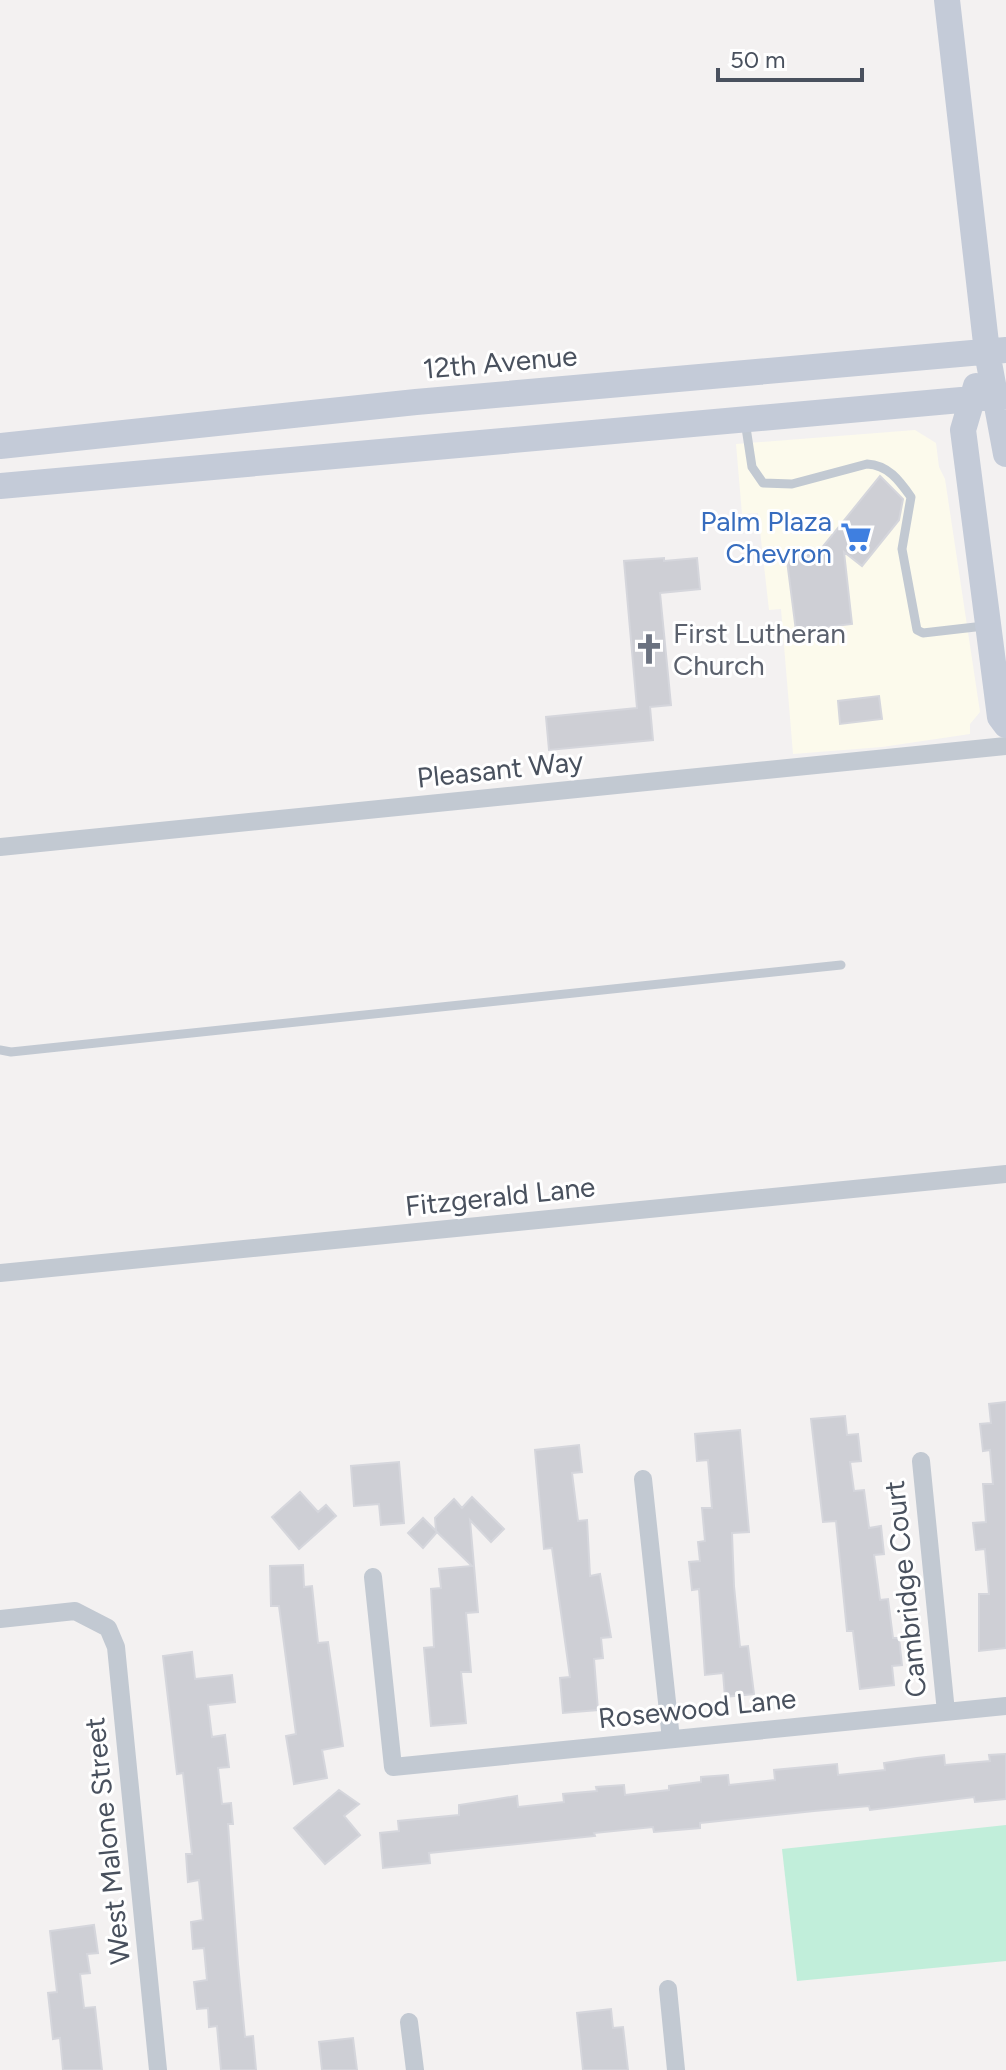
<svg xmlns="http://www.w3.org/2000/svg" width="1006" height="2070" font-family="Figtree,sans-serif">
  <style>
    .commercial { fill: #fcfaec }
    .green { fill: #c1eeda }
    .building { fill: #cecfd5; stroke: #d5d6dc; stroke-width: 2 }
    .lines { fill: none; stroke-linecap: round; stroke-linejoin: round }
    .lane { stroke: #c2c9d2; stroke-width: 9 }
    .street { stroke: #c2c9d2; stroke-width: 18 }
    .secondary { stroke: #c4cbd8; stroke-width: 26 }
    .labels { text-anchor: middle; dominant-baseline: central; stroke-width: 6; stroke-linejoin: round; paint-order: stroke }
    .street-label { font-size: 28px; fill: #49515e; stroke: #fff }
    .shop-label { font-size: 28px; fill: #366cbe; stroke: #fff; text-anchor: end }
    .worship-label { font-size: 28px; fill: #5b616d; stroke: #fff; text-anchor: start }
  </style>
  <rect width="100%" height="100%" fill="#f3f1f1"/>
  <path class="commercial" d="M915,430L936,443L939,467L945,479L980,712L970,724V734L882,747L793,754L781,609L769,610L758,513L742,514L736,444Z"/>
  <path class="green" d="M1006,1825V1961L797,1981L782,1849Z"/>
  <path class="building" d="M880,476L903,499L899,520L862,566L844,552L852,624L796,631L786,553L821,549Z
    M664,558V561L697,558L700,589L660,593L671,705L650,707L653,740L549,750L546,717L637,708L624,561Z
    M879,696L882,719L840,724L838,701Z
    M1006,1402V1648L979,1651V1594H989L985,1549L976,1550L973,1523L986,1522L983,1484H993L990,1450L983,1451L980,1424L991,1423L989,1404Z
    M845,1416L847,1435L858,1434L861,1461L850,1462L854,1491L864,1490L869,1528L881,1526L884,1554L874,1555L880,1600L888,1599L893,1638H899L902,1665L892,1666L894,1685L860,1689L853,1631H847L836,1521L823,1522L811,1419Z
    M740,1430L749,1532L732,1533L734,1586L740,1647L748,1646L754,1694L725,1697L723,1673L705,1675L699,1589L692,1590L689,1562L700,1561L698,1542L705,1541L702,1508H712L708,1460L697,1461L695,1434Z
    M579,1445L582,1472L572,1473L578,1521L587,1520L590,1576L600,1574L611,1637L601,1638L603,1658L594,1659L598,1710L563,1713L560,1678L570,1677L552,1548L544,1549L535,1450Z
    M399,1462L404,1523L381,1525L379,1504L354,1506L351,1466Z
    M300,1492L318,1512L326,1505L336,1516L299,1549L272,1517Z
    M472,1497L504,1529L491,1542L470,1520L478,1612L466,1613L471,1672H461L466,1723L431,1726L424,1648L434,1647L431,1589L441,1588L439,1569L472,1566L437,1532L423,1548L408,1533L423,1518L436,1531L435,1518L454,1499L462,1508Z
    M303,1565L304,1587L312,1586L318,1643L328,1642L343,1746L322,1750L327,1778L294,1784L286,1736L296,1734L279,1606H271L270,1566Z
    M192,1652L195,1679L232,1675L235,1702L208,1705L212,1737L225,1735L229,1767L218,1768L222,1804L231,1803L233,1824H228L238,1964L245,2037L253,2036L256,2070H221L217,2026L209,2027L208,2008L197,2009L194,1982L207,1980L204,1948L193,1949L191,1922L203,1920L199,1880L188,1882L186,1854H192L183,1773L177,1774L163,1656Z
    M1006,1754V1799L975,1802L974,1797L870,1810L869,1806L814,1811L700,1823V1828L654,1832L653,1827L594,1833L595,1836L429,1853L430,1863L383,1868L380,1833L399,1831L398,1821L459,1815V1805L517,1796L518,1807L564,1802L563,1794L597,1791L596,1787L624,1785L625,1795L669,1790V1786L701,1782V1777L728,1775L729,1785L775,1780L774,1770L837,1764L838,1775L885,1770L884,1763L917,1758L944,1755L945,1765L990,1761L989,1755Z
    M339,1790L359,1804L344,1816L360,1835L325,1864L294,1828Z
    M94,1925L98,1953L87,1954L90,1973L80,1974L84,2008L95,2007L102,2070H63L60,2038L53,2039L48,1993L57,1992L50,1931Z
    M611,2009L613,2028L623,2027L628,2070H583L577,2013Z
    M353,2038L357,2070H322L319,2042Z"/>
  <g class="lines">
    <path class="lane" d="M745,421L752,467L763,483L792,484L867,464C888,465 899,480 911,497L902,549L917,630L923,633L984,626
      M0,1050L11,1052L841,965"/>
    <path class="street" d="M0,847L1006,746
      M0,1273L1006,1174
      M921,1461L946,1712
      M643,1479L671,1739
      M373,1577L393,1767L1006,1706
      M0,1619L75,1611L108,1628L116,1647L158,2070
      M668,1989L676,2070
      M409,2022L415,2070"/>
    <path class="secondary" d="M947,0L987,352L1006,454
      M976,386L963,430L1000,717L1006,725
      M0,446L416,402L1006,350
      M0,486L1006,396"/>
  </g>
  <defs>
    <symbol id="supermarket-bare" viewBox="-9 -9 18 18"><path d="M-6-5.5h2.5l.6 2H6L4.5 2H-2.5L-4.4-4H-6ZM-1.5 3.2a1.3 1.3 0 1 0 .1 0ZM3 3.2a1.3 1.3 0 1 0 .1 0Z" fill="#3f7fe0" stroke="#fff" stroke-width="2.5" paint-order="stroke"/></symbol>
    <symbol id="church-bare" viewBox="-9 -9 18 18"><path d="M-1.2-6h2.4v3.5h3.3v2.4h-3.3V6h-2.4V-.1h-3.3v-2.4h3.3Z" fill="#6b7280" stroke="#fff" stroke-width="2.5" paint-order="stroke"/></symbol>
  </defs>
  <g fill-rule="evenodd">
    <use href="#supermarket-bare" x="834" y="515" width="44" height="44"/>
    <use href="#church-bare" x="627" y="627" width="44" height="44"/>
  </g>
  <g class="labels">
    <g class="street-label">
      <text transform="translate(500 362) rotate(-5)">12th Avenue</text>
      <text transform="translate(500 769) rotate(-6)">Pleasant Way</text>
      <text transform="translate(500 1196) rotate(-6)">Fitzgerald Lane</text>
      <text transform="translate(905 1589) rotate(-96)">Cambridge Court</text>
      <text transform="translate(697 1708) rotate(-6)">Rosewood Lane</text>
      <text transform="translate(107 1841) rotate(-96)">West Malone Street</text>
    </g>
    <g class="shop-label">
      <text x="832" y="521">Palm Plaza<tspan x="832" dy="32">Chevron</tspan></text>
    </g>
    <g class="worship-label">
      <text x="673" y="633">First Lutheran<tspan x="673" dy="32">Church</tspan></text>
    </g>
  </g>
  <path d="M718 68v12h144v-12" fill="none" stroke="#49515e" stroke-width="4"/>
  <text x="730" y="68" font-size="24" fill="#49515e" stroke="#ffffff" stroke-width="6" paint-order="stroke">50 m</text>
</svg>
